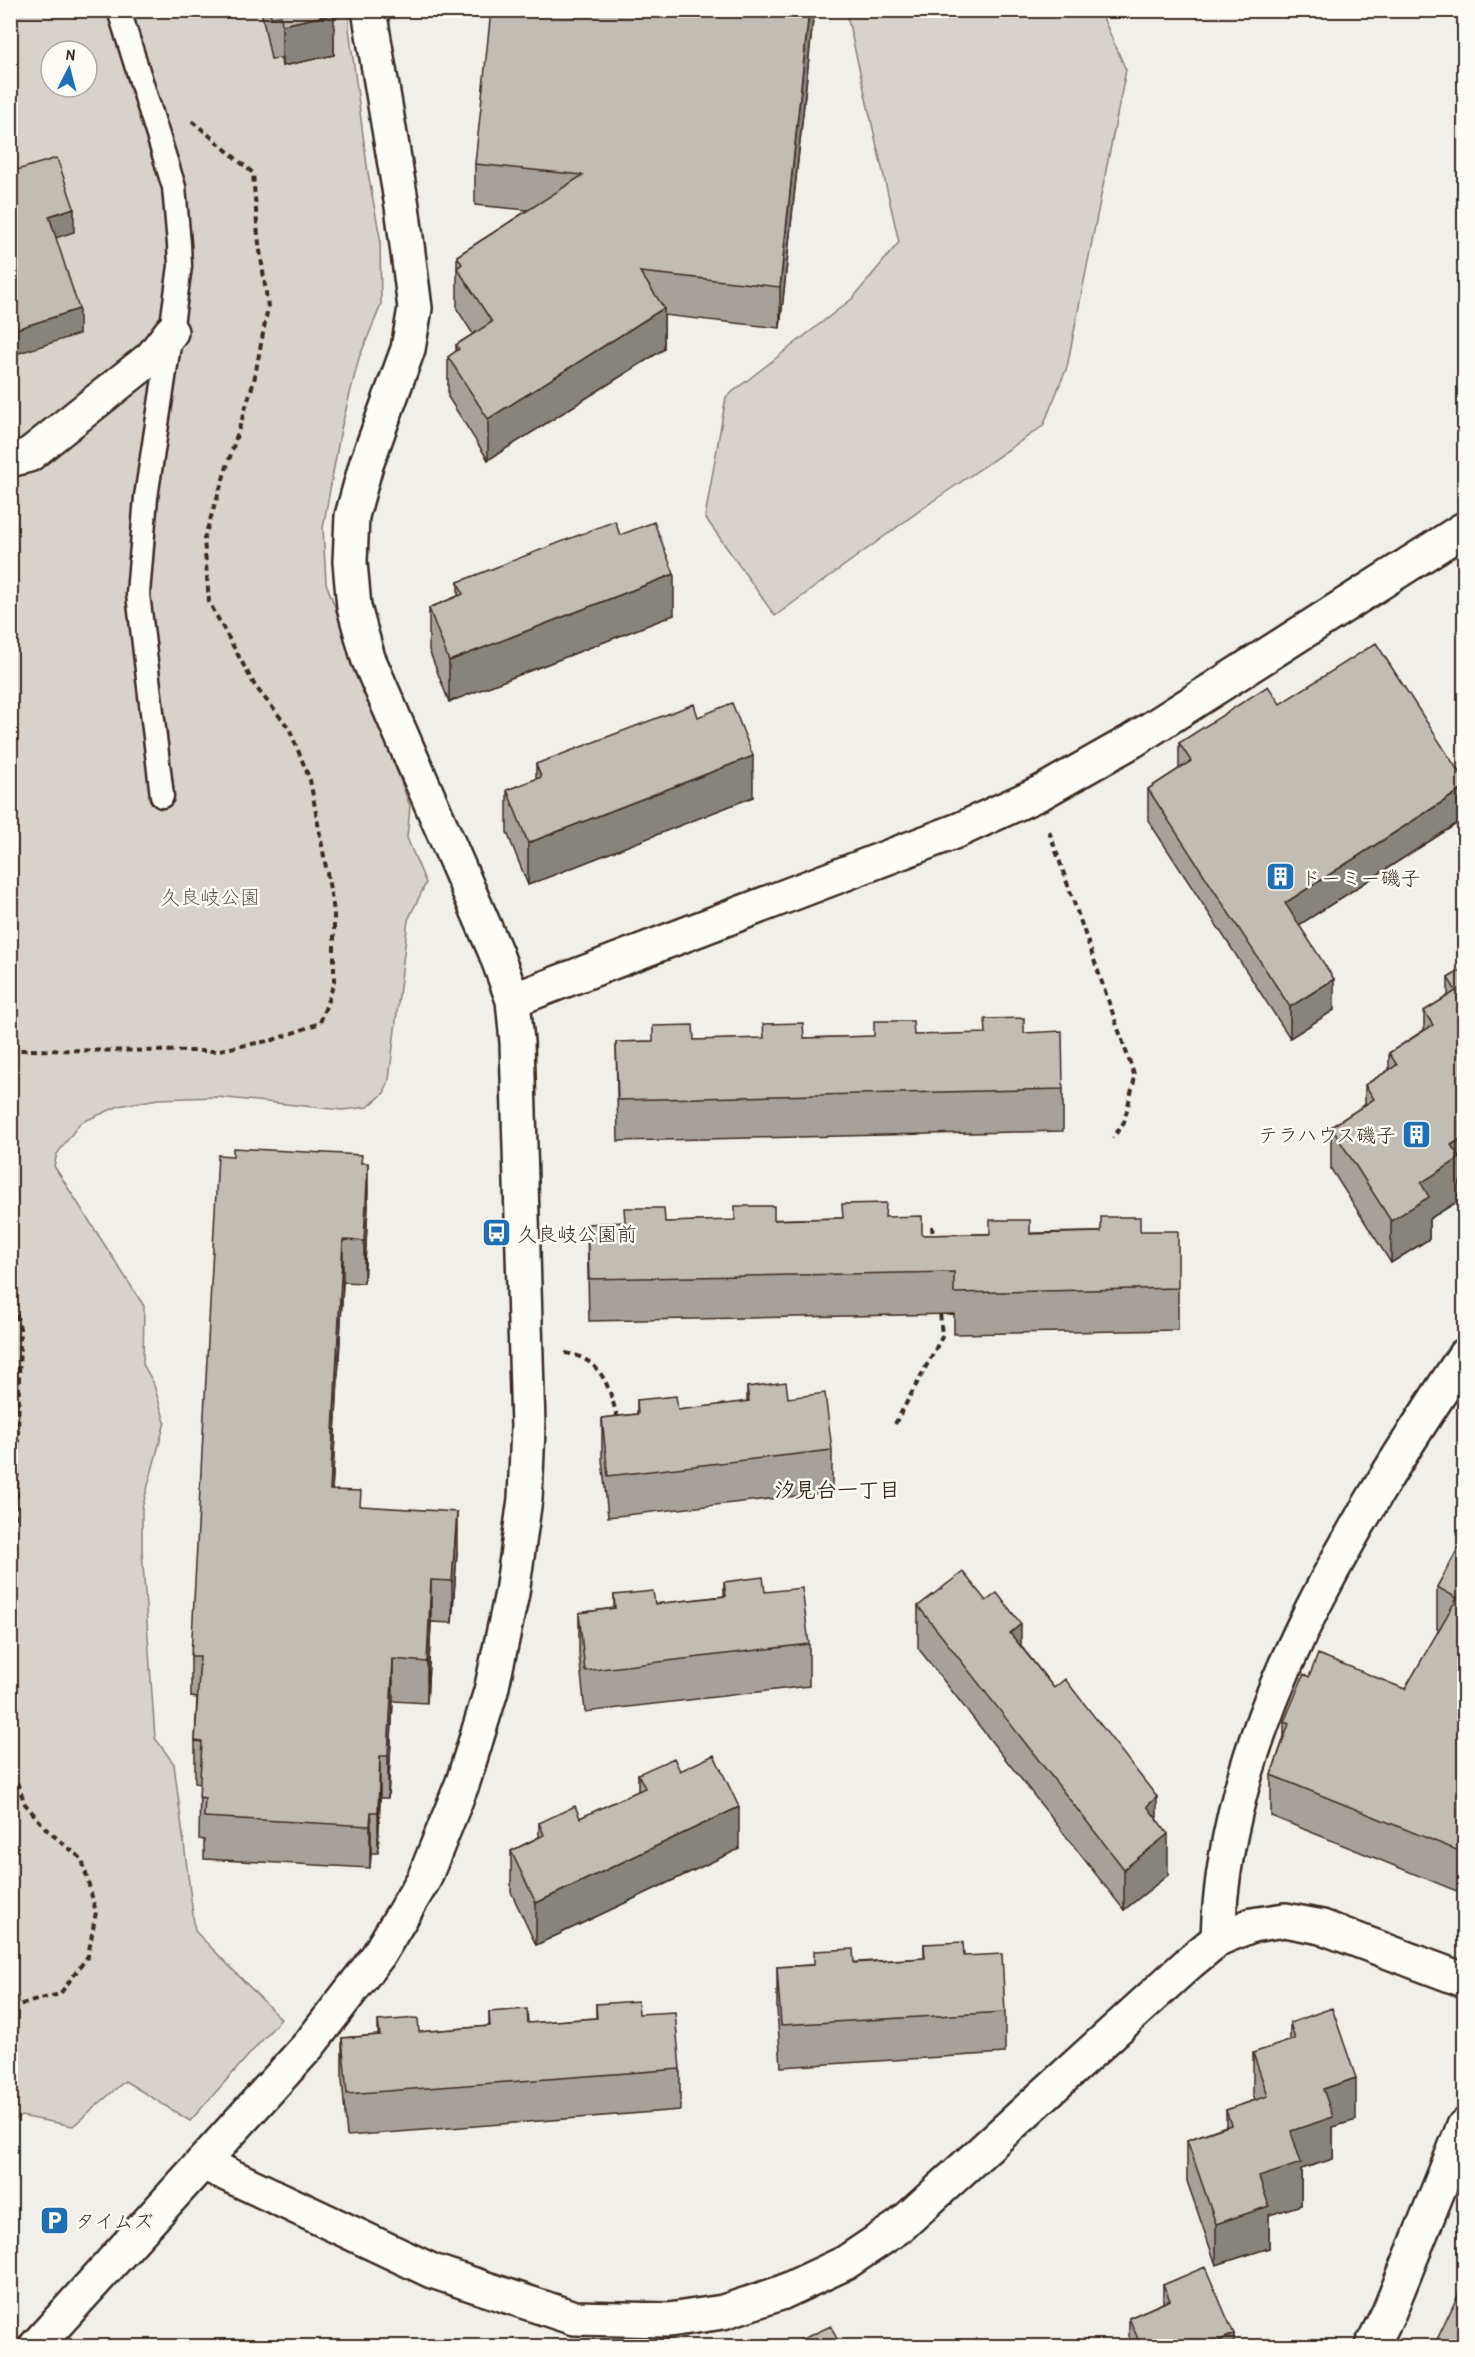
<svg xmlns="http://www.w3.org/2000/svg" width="1475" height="2357" font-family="'Patrick Hand','Klee One',sans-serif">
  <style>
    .green { fill: #d7d2cc; stroke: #897e75; stroke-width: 1.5; fill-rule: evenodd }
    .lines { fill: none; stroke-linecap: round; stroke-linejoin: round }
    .lane-casing { stroke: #3b2a1e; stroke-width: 27 }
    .street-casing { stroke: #3b2a1e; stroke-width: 38 }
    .secondary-casing { stroke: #3b2a1e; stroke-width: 38 }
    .path { stroke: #3b2a1e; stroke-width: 4; stroke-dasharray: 6 4.5; stroke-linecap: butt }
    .lane { stroke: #fdfcf7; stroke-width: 22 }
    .street { stroke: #fdfcf7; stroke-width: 33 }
    .secondary { stroke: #fdfcf7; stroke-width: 33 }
    .wall { fill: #a6a29b; stroke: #3b2a1e; stroke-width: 1.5 }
    .shaded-wall { fill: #87847e; stroke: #3b2a1e; stroke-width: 1.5 }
    .building { fill: #c1bcb4; stroke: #3b2a1e; stroke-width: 1.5 }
    .labels { text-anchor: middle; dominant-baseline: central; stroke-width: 5; stroke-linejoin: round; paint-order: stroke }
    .poi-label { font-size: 20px; fill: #3b2a1e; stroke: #fdfcf7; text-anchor: start }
    .park-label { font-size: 20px; fill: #62544a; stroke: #fdfcf7 }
    .neighbourhood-label { font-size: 21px; font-weight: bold; fill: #3b2a1e; stroke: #fdfcf7 }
  </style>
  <rect width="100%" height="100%" fill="#f1efea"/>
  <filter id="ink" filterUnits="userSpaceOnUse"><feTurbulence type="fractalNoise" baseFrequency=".0167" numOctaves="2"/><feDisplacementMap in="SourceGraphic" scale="12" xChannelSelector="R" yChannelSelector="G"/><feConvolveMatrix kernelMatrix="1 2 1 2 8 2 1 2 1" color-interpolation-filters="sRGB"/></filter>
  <g filter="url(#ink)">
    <path class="green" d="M11,11H349V28L368,173L380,237L381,305L359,358L341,429L323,528L326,583L410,806L407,838L426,883L408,920L389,1080L384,1093L368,1107L342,1110L217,1097L158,1099L119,1106L80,1123L57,1154L54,1166L144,1306L143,1364L153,1382L165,1422L142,1508V1550L155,1738L174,1764L195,1931L281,2019L190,2121L125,2081L73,2126L21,2116L15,2120L11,2129ZM51,51H87V87H51Z
      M846,11H1100L1126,70L1067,367L1043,426L933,501L775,616L705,517L726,397L853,298L899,242Z"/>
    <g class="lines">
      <defs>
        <path id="lane" d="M119,10L174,187L179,244L180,266L171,332L146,497L138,594L162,796"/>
        <path id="street" d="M10,460L29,455L152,357L171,332
          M1218,1939C1224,1726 1350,1529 1464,1356"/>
        <path id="secondary" d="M513,1000L959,830L1042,792L1132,741L1464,529
          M203,2163L432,2271L574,2318L669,2320L723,2312L781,2293L845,2263L900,2226L1189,1963L1218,1939L1252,1925L1285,1920L1322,1927L1464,1980
          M36,2346L309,2045L377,1957L424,1879L463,1782L491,1691L512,1593L525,1499L528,1427L517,1042L513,1000L495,951L368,658L354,607L350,562L352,516L366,465L408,349L415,308L402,206L369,10
          M1372,2346L1389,2312L1464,2126"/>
      </defs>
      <use href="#lane" class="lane-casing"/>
      <use href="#street" class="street-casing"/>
      <use href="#secondary" class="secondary-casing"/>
      <path class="path" d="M1049,831L1135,1077L1124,1122L1113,1138
        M10,1050L214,1051L273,1040L320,1023L334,983V911L310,780L289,728L255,686L209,602L204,539L254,381L268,307L258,236L253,173L190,119
        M932,1226L933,1238
        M10,1294L20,1328L17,1491L10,1581
        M565,1353C602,1358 610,1388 618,1421
        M895,1424L942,1337L940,1311
        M10,1763L25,1804L48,1831L82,1859L96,1912L88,1956L60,1994L10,2007"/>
      <use href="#lane" class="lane"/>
      <use href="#street" class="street"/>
      <use href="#secondary" class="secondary"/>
    </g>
    <path class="wall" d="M261,10H333L334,55L282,66L281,58L271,59Z
      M814,10L780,328L664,315V349L488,460L448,397V357L456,351V345L473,334L457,309V256L528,210L475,205V164L614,13Z
      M620,535L674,615L449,702L429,650V608L458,596V582Z
      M1280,704L1464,780V819L1299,925L1334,1010L1290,1038L1148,820V789L1179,769V743Z
      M698,717L753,797L528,885L507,832V790L536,779V764Z
      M1464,968L1460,1200L1429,1219V1239L1391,1263L1331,1169V1127L1365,1105V1085L1389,1070V1053L1424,1030V1011L1448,996V978Z
      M1024,1033L1063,1089V1131L618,1141L616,1042Z
      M362,1163L368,1205L364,1283L343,1282L332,1490L361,1506L457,1553L452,1623L431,1622L427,1703L393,1701L388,1798H380L378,1853H371L370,1868L204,1859V1840L199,1839L200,1784L195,1783V1741L197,1698L191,1697V1656Z
      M886,1217L922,1235L1140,1231L1178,1288V1330L954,1334V1314L589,1321L587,1224Z
      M747,1387L788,1398L832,1450V1492L608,1517L602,1459V1418L637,1414V1400L678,1410L747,1402Z
      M1464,1538V1894L1271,1816V1775L1284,1737V1722L1309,1677L1405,1689L1439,1630L1437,1629V1587Z
      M724,1582L765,1592L809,1644V1686L585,1712L579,1654V1613L614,1608V1595L655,1604L724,1596Z
      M986,1601L1157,1820L1168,1875L1124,1910L918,1648V1606Z
      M680,1771L739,1849L536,1945L511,1892V1851L539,1837V1823L580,1818L638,1791V1774Z
      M924,1944L964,1956L1005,2012V2053L781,2067L777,2009V1967L924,1958Z
      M596,2004L639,2014L680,2069V2110L347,2136L342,2080V2038L378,2035V2021L419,2032L489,2026V2012L528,2023L596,2018Z
      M1290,2023L1356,2120L1333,2127V2159L1301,2169V2205L1269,2215V2248L1216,2265L1187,2181V2140L1226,2126V2110L1255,2100L1253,2095V2053L1290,2041Z
      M1163,2285L1234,2346H1129V2318L1163,2303Z"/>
    <path class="shaded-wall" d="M809,10H814L780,328V287Z
      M334,14V55L282,66V25Z
      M74,208V232L49,240V216Z
      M664,308V349L488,460V419Z
      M79,309V334L10,356V331Z
      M674,574V615L449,702V661Z
      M753,756V797L528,885V843Z
      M1464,788V819L1285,934V903Z
      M1334,979V1010L1290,1038V1007Z
      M1464,1137V1178L1460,1181V1200L1429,1219V1239L1391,1263V1221L1451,1145Z
      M368,1163V1205L364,1283V1241Z
      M343,1240V1282L330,1531V1490Z
      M457,1512V1553L452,1623V1581Z
      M431,1580V1622L427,1703V1662Z
      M1021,1624V1666L1010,1633Z
      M393,1659V1701L388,1798V1756Z
      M380,1756V1798L378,1853V1812Z
      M1157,1797V1838L1147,1806Z
      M739,1807V1849L536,1945V1903Z
      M371,1812V1853L370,1868V1826Z
      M1168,1834V1875L1124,1910V1869Z
      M1356,2078V2120L1333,2127V2159L1301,2169V2205L1269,2215V2248L1216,2265V2224L1259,2177L1291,2131L1323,2089Z
      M1234,2334V2346H1206Z"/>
    <path class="building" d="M270,10H333L334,14L282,25L281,16L271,17Z
      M491,10H591L614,13V10H809L780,287L640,272L664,308L488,419L448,357L459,349L456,345L492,322L457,268L462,264L457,256L583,175L475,164Z
      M57,158L74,208L49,216L79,309L10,331V172Z
      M615,521L620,535L654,522L674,574L449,661L429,608L463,594L458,582Z
      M1376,643L1464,780V788L1285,903L1334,979L1290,1007L1148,789L1191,761L1179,743L1268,686L1280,704Z
      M732,703L753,756L528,843L507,790L541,777L536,764L694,704L698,717Z
      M1464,968V1137L1451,1145L1460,1158L1421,1183L1429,1197L1391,1221L1331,1127L1374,1099L1365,1085L1397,1065L1389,1053L1433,1025L1424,1011L1456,991L1448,978Z
      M1024,1018V1033L1062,1031L1063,1089L618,1100L616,1042L653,1041V1026L693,1025L694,1040L764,1038L763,1024L803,1023L804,1038L874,1036V1021H913L914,1035L986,1033L985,1019Z
      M233,1148L362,1155L361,1163H368L364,1241L343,1240L330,1490L361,1491L360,1506L457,1512L452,1581L431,1580L427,1662L393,1659L388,1756H380L378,1812H371L370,1826L204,1817L205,1798L199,1797L202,1742L195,1741L200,1656H191L218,1155L233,1156Z
      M886,1203L885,1217L922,1216V1235L990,1234V1220H1030V1234L1101,1232V1217H1140V1231H1178V1288L954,1293V1272L589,1279L587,1224L625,1222L624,1208H664L665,1222L735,1220V1206H774V1220L843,1218L842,1204Z
      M786,1382L788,1398L825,1393L832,1450L608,1476L602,1418L638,1414L637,1400L676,1396L678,1410L749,1401L747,1387Z
      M1464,1538V1853L1271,1775L1289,1724L1284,1722L1304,1674L1309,1677L1318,1654L1405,1689L1457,1598L1437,1587Z
      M963,1572L986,1601L997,1593L1021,1624L1010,1633L1054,1688L1065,1679L1157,1797L1147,1806L1168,1834L1124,1869L918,1606Z
      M763,1577L765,1592L802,1588L809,1644L585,1671L579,1613L615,1608L614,1595L653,1591L655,1604L726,1596L724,1582Z
      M714,1755L739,1807L536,1903L511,1851L544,1835L539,1823L575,1806L580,1818L645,1788L638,1774L674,1758L680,1771Z
      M963,1942L964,1956L1002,1954L1005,2012L781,2025L777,1967L814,1965V1951L853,1949L854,1963L925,1958L924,1944Z
      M638,2001L639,2014L675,2012L680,2069L347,2094L342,2038L380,2035L378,2021L418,2018L419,2032L490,2026L489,2012L527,2009L528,2023L597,2018L596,2004Z
      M1332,2008L1356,2078L1323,2089L1333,2117L1291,2131L1301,2163L1259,2177L1269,2206L1216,2224L1187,2140L1231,2125L1226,2110L1268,2096L1253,2053L1295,2039L1290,2023Z
      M1205,2267L1234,2334L1206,2346H1141L1129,2318L1170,2300L1163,2285Z
      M1462,2287L1464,2288V2346H1434Z
      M831,2326L840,2346H790L789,2345Z"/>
  </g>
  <defs>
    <symbol id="building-square" viewBox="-11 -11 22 22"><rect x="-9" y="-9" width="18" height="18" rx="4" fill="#1f6fb2" stroke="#fdfcf7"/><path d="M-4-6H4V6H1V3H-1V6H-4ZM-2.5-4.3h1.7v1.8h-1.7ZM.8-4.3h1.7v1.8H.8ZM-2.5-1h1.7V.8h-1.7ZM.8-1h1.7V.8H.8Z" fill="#fff"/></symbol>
    <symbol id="bus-square" viewBox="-11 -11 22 22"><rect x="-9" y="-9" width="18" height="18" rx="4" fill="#1f6fb2" stroke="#fdfcf7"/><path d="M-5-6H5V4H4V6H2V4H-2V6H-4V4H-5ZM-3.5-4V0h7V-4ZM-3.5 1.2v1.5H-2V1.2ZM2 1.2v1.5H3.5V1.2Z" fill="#fff"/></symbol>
    <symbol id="parking-square" viewBox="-11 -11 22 22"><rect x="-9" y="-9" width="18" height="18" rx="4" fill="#1f6fb2" stroke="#fdfcf7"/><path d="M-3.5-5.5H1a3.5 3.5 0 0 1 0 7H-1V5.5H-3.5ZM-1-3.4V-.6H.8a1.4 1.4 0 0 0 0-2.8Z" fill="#fff"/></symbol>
  </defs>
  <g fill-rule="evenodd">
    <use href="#building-square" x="1264" y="860" width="33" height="33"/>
    <use href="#building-square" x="1400" y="1118" width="33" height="33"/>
    <use href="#bus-square" x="480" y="1216" width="33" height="33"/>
    <use href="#parking-square" x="38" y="2204" width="33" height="33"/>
  </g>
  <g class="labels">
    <g class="poi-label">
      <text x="1301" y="877">ドーミー磯子</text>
      <text x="1396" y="1134" text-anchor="end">テラハウス磯子</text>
      <text x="517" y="1233">久良岐公園前</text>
      <text x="75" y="2220">タイムズ</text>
    </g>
    <g class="park-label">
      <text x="210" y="896">久良岐公園</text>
    </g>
    <g class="neighbourhood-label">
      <text x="837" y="1489">汐見台一丁目</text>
    </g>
  </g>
  <rect width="1475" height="2357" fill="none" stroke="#fdfcf7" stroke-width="36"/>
  <rect x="18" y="18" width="1439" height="2321" fill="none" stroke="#3b2a1e" stroke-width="2" filter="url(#ink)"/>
  <g transform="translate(69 69) rotate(6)"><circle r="28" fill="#fdfcf7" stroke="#afa8a0" stroke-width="1.5"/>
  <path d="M0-4.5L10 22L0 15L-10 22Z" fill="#1f6fb2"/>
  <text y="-9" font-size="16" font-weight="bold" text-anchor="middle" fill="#3b2a1e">N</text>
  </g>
</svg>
